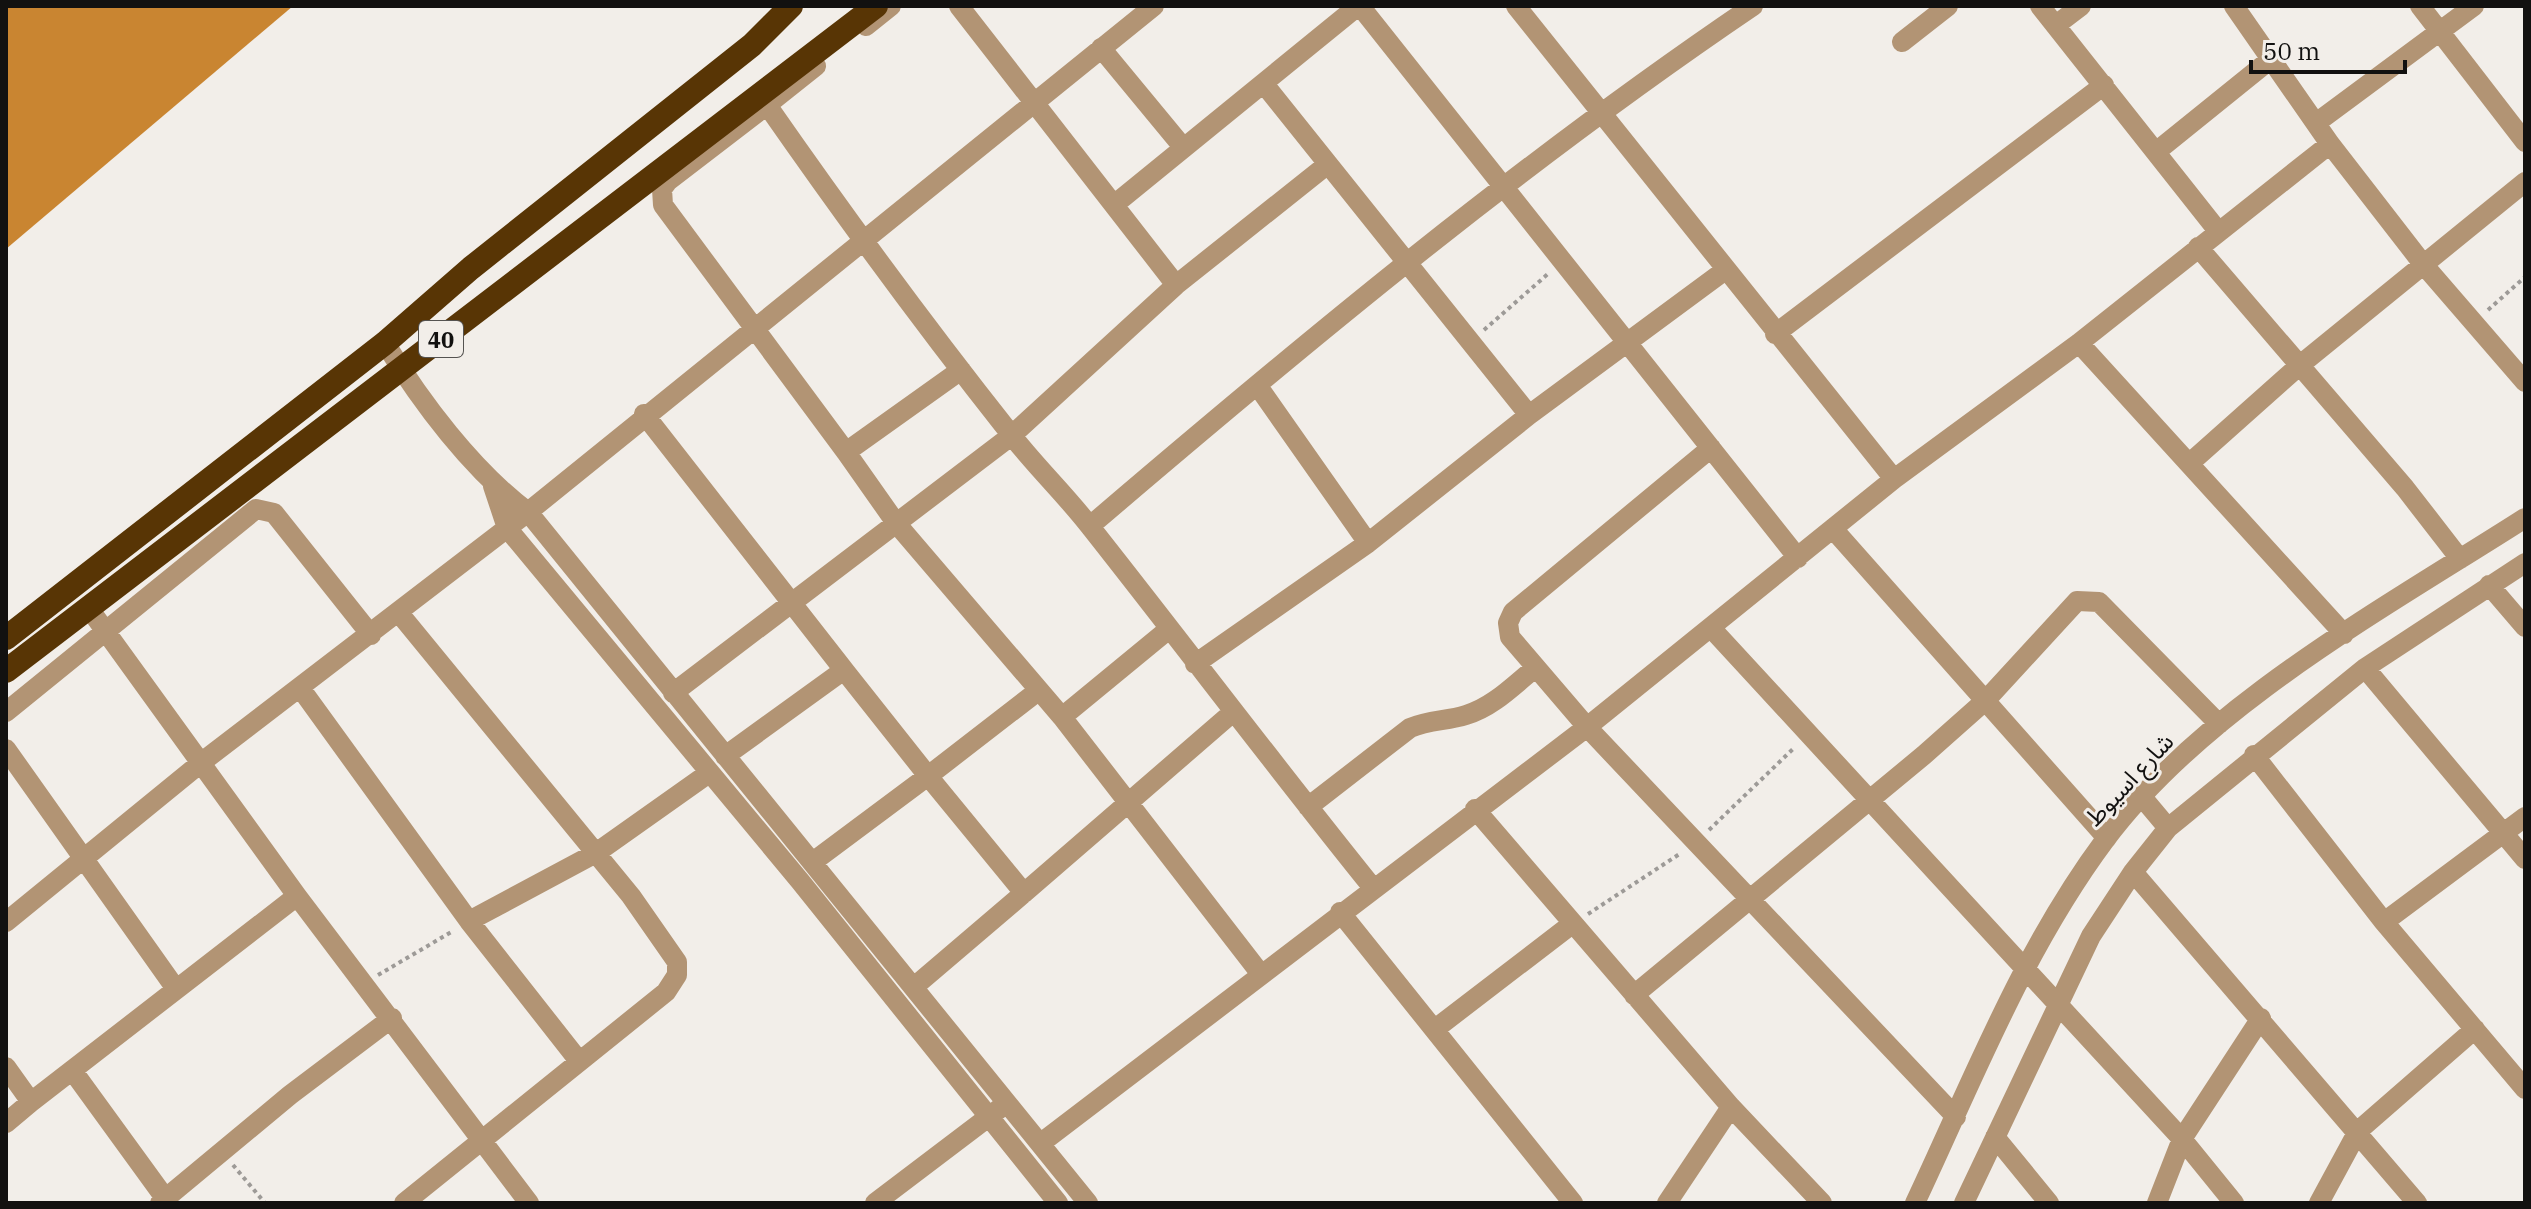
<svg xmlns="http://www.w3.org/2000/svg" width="2531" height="1209" font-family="'IBM Plex Serif','Noto Sans Arabic',serif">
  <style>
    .water { fill: #c98531 }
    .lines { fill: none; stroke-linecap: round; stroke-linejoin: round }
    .path { stroke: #9d9a97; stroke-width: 4; stroke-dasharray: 4 4; stroke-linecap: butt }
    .minor { stroke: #b29474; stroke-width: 20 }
    .highway { stroke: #583505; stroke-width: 24 }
    .labels { text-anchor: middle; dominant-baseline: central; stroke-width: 6; stroke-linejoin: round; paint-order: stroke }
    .shield { fill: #f2eee9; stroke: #555351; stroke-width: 2 }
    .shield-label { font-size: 22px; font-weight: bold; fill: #121110 }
    .street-label { font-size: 24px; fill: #121110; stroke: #f2eee9 }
  </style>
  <rect width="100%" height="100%" fill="#f2eee9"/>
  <path class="water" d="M6,6H293L6,249Z"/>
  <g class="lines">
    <path class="path" d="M2488,310L2525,277
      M1484,330L1549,273
      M1709,830L1795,747
      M1588,914L1681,853
      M378,975L453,931
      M233,1165L265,1203"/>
    <path class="minor" d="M1360,6L1798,558
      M1516,6L1894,479
      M2040,6L2218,231
      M2234,6L2330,144L2423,264L2525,382
      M2420,6L2525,142
      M2056,25L2081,6
      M866,26L891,6
      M1902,42L1948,6
      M1101,48L1182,146
      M816,66L767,105C845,217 925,326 1009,432C1035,466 1066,495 1092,529C1186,648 1277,769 1373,888
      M1264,84L1529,415L1724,271
      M767,105L668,181L662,189L663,205L846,452L961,370
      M2316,123L2474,6
      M2157,151L2271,59
      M1115,204L1358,6
      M2198,247L2405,488L2460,559
      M1176,285L1328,164
      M1775,334L2104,85
      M385,343C421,402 472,470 528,512L1088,1203
      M2079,343L2344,634
      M1257,385L1368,543
      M644,414L844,670L725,756
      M846,452L896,523L1062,717L1260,973
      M2191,462L2300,365L2525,182
      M493,486L507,528L800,881L1058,1203
      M1090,526C1303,344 1521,163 1753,6
      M1834,530L2107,838
      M2489,585L2525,627
      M88,607L297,896L529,1203
      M399,613L631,896L677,962V975L666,992L404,1203
      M1712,629L2182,1139L2234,1203
      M1195,664L1368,543L1529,415
      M2365,668L2525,859
      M844,670L928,776L1038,691
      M301,689L469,921L579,1061
      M673,693L1011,436L1176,285L959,6
      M6,712L256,509L274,513L371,635
      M1062,717L1169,629
      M6,749L176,989
      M2254,755L2384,922L2525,1089
      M2142,797L2168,828
      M1308,807L1410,728C1429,720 1447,721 1466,715C1493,707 1514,685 1535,668
      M1475,809L1731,1107L1822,1203
      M814,861L928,776L1024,893L1232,713
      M2133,872L2417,1203
      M1340,912L1573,1203
      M469,921L596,853L709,773
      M6,922L202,762L528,512L1154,6
      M2384,922L2525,817
      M915,986L1024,893
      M1634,995L1924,755L1986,700L2077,601L2099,602L2219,724
      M1435,1029L1572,924
      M6,1067L31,1102L297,896
      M72,1070L165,1198
      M1956,1117L1587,727L1894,479L2079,343L2330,144
      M6,1123L31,1102
      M1995,1137L2049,1203
      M1041,1143L1587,727L1510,637L1508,623L1513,612L1711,448
      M160,1203L290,1095L392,1018
      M875,1203L999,1109
      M1667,1203L1731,1107
      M1915,1203C1973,1080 2023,950 2105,840C2205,706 2386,607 2525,518
      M1964,1203L2091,936L2133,872L2168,828L2365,668L2525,563
      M2157,1203L2182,1139L2261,1018
      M2319,1203L2358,1131L2475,1029"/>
    <path class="highway" d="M6,638L385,343L471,268L752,45L791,6
      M6,671L876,6"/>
  </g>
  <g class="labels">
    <rect class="shield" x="419" y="321" width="44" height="36" rx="6"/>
    <g class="shield-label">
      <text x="441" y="339">40</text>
    </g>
    <g class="street-label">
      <text transform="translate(2129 779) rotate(-47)">شارع اسيوط</text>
    </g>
  </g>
  <rect width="2531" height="1209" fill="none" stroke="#121110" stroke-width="16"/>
  <path d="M2251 60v12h154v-12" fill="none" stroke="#121110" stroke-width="4"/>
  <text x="2263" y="60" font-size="24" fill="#121110" stroke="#f2eee9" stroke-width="6" paint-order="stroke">50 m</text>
</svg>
